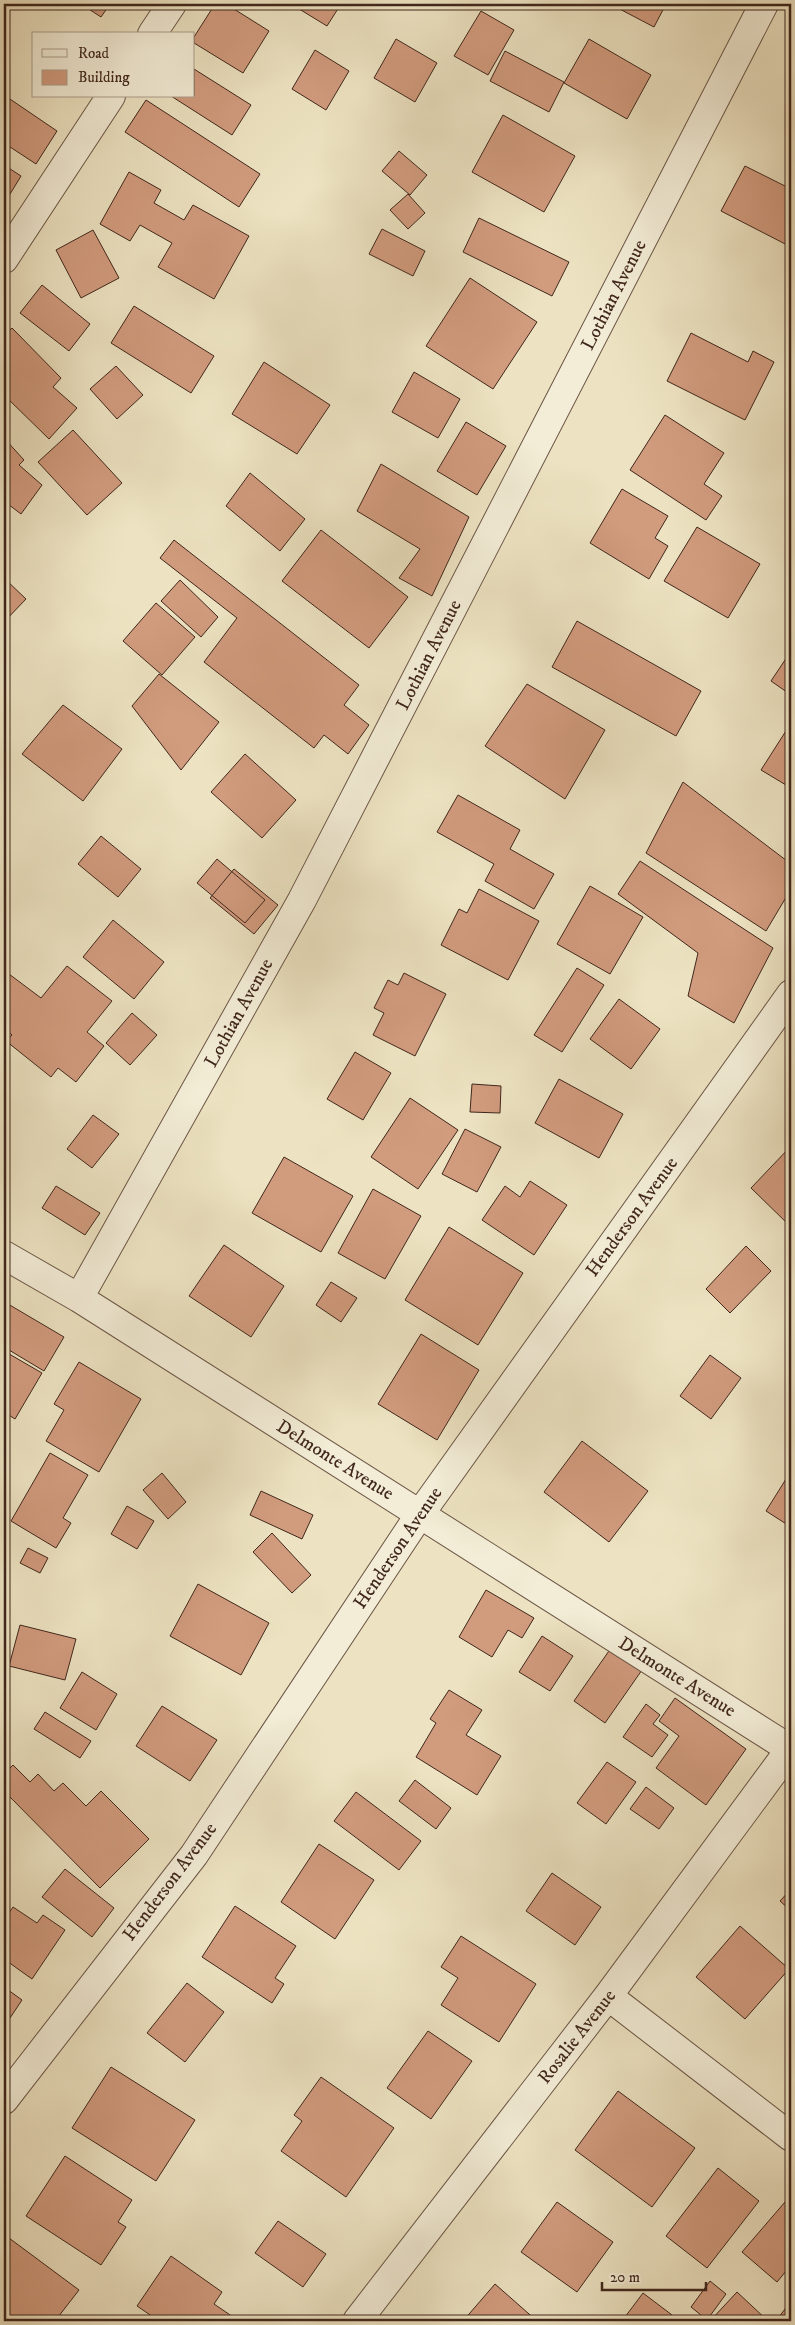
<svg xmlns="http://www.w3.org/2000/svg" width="795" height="2325" font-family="'IM FELL DW Pica',serif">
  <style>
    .building { fill: #d19b7e; stroke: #40271c }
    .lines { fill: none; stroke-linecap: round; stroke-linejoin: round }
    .minor-casing { stroke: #6b5646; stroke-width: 30 }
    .minor { stroke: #f3edd7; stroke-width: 28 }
    .labels { text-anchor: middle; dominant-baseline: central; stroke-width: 4; stroke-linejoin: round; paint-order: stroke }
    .street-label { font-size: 19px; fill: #40271c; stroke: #f3edd7 }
  </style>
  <rect width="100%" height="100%" fill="#ede3c2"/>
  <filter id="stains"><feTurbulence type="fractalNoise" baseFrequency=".004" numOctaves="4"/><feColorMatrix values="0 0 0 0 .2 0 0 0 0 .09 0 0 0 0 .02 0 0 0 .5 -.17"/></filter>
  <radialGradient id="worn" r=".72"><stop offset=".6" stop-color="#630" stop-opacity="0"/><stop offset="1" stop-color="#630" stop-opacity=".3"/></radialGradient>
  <path class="building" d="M81,4H110L101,17Z
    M215,4H226L269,31L243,73L194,43V37Z
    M291,4H341L327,26Z
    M613,4H666L654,27L612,5Z
    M481,11L514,30L488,75L454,56Z
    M396,39L437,63L415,102L374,78Z
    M589,39L651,75L627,119L564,83Z
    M315,50L349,71L326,110L292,89Z
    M505,51L564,82L549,112L490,81Z
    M194,69L251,105L232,135L171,96H194Z
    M4,95L57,131L36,164L4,143Z
    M146,100L260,174L239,207L125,132Z
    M503,115L575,156L544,212L472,172Z
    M399,151L427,175L410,195L382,171Z
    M4,165L21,176L4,204Z
    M745,166L791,189V247L721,211Z
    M129,172L161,190L154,203L184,220L193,205L249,236L214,299L158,267L172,243L140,225L130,241L100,224Z
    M408,194L425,213L408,229L390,210Z
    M479,218L569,262L552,296L463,252Z
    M382,229L425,251L413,276L369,254Z
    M93,230L119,278L81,298L56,250Z
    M470,278L537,322L493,389L426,346Z
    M42,285L90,324L69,351L20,313Z
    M134,306L214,356L191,393L111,343Z
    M12,328L61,378L53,387L77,408L49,439L4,395V336Z
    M691,333L748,362L753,351L774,362L745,420L667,381Z
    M264,362L330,405L297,454L232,414Z
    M116,366L143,395L117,419L90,389Z
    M414,372L460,399L438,438L392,412Z
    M665,415L724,453L704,484L722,496L706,520L630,470Z
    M466,422L506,446L477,495L437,471Z
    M73,430L122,483L87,515L38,462Z
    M4,438L24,460L19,465L42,485L21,514L4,501Z
    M381,464L469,517L432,596L399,578L420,549L357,511Z
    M250,473L305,519L280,551L226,506Z
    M622,489L668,516L655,538L668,546L649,579L590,543Z
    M697,527L760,564L728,618L664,581Z
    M321,530L408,597L369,648L282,581Z
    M174,540L359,685L344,705L369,725L348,754L324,735L314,748L204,662L237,618L160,558Z
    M4,578L26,599L4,622Z
    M180,580L218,617L201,637L161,601Z
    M156,603L195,637L162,675L123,641Z
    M577,621L701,691L676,736L552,667Z
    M791,651V695L771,681Z
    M159,674L219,722L181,770L132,706Z
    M527,684L605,730L565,799L485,746Z
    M63,705L122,749L83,801L22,754Z
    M791,723V788L761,770Z
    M245,754L296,800L262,838L211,792Z
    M683,782L791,864V889L766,931L646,853Z
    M458,795L520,830L510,849L554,874L534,909L485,881L494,864L437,832Z
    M101,836L141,869L118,897L78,864Z
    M217,859L265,900L245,923L197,883Z
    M640,861L773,948L734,1023L688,996L698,953L618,894Z
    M234,869L278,905L254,934L210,898Z
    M590,886L643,917L610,974L557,944Z
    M479,889L539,921L508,980L441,945L459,909L467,913Z
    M113,920L164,962L134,999L83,957Z
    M67,966L112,1001L87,1032L104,1046L76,1082L58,1068L51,1077L6,1041L12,1035L4,1028V980L9,974L41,998Z
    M577,968L604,985L562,1052L534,1035Z
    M404,973L446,994L415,1056L373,1035L384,1013L374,1008L388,980L398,985Z
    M619,999L660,1029L631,1069L590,1039Z
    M132,1013L157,1035L130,1065L106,1043Z
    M355,1052L391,1073L363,1120L327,1099Z
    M559,1079L623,1114L599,1158L535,1123Z
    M472,1084L501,1086L500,1113L470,1112Z
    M410,1098L458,1130L418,1189L371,1157Z
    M93,1115L119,1134L92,1168L67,1149Z
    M465,1129L501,1147L477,1192L442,1174Z
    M791,1146V1227L751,1188Z
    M284,1157L353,1196L321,1252L252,1213Z
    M530,1181L567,1205L534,1255L482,1220L505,1186L520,1197Z
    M56,1186L100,1213L85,1235L42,1208Z
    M373,1189L421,1216L385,1279L338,1253Z
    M449,1227L523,1273L478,1345L405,1300Z
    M224,1245L284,1286L251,1337L189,1296Z
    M746,1246L771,1271L730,1313L706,1289Z
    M331,1282L357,1298L341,1322L316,1305Z
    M8,1304L64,1337L44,1371L4,1347V1312Z
    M421,1334L479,1370L437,1440L378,1404Z
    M4,1351L42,1373L15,1419L4,1412Z
    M710,1355L741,1378L711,1419L680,1396Z
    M79,1362L141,1399L99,1472L46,1441L64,1410L54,1404Z
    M582,1441L648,1491L609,1542L544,1492Z
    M50,1453L88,1475L63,1518L71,1523L56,1548L11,1521Z
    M791,1471V1527L766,1511Z
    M162,1473L186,1502L168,1519L143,1490Z
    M261,1491L313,1515L302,1539L250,1515Z
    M127,1506L154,1521L137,1549L111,1534Z
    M272,1533L311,1575L292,1593L253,1552Z
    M28,1548L48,1558L40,1573L20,1563Z
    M198,1584L269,1623L241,1675L170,1636Z
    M486,1590L534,1618L522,1638L508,1630L492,1657L459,1637Z
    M20,1625L76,1639L65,1680L9,1666Z
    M542,1636L573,1656L550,1691L519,1672Z
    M611,1648L642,1670L605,1723L574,1701Z
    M82,1672L117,1694L96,1730L60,1708Z
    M449,1690L482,1710L466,1735L501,1756L477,1795L416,1757L436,1723L430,1719Z
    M675,1698L746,1749L706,1805L656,1768L679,1736L659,1721Z
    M646,1704L660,1715L653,1724L668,1735L652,1757L623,1737Z
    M162,1706L217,1740L190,1781L136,1746Z
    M45,1712L91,1741L80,1758L34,1729Z
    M607,1762L636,1782L606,1824L577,1803Z
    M13,1765L30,1782L38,1774L54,1791L63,1783L86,1806L101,1791L149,1839L100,1888L4,1791V1774Z
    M415,1780L451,1808L436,1829L399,1801Z
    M646,1787L674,1808L659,1829L630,1809Z
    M356,1792L421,1841L399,1870L334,1821Z
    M319,1844L374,1880L335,1939L281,1902Z
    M65,1869L114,1908L92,1937L42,1897Z
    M552,1873L601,1907L575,1945L526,1911Z
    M791,1889V1911L780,1901Z
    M235,1906L296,1946L275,1978L284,1984L272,2003L202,1957Z
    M13,1907L37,1923L43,1915L65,1930L32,1979L4,1959V1920Z
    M740,1926L789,1969L745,2019L696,1977Z
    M461,1936L536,1984L499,2042L441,2005L458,1978L441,1967Z
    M187,1983L224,2012L185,2062L147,2033Z
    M4,1987L22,2000L4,2027Z
    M428,2031L472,2061L431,2119L387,2088Z
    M111,2067L195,2120L156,2181L72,2128Z
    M321,2077L394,2128L346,2197L281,2151L302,2121L294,2115Z
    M618,2091L695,2148L652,2207L575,2150Z
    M65,2156L132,2200L118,2222L126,2227L101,2265L26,2216Z
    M718,2168L759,2201L707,2268L666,2236Z
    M557,2202L613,2242L577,2292L521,2252Z
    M785,2202L791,2207V2265L777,2282L742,2252Z
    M278,2221L326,2254L303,2287L255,2253Z
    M9,2238L79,2290L55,2321H7L4,2319V2245Z
    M171,2256L222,2292L214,2304L239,2321H159L137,2306Z
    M710,2281L726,2294L707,2320L691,2307Z
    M495,2284L537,2321H463Z
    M737,2292L768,2321H710Z
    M643,2293L672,2315L667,2321H622Z
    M791,2301V2321H776Z"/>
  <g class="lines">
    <defs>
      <path id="minor" d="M152,34L172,4
        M4,259L111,96
        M4,1255L79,1298L790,1749
        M79,1298L302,900L764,4
        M608,1996L791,2137
        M4,2100L194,1855L420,1514L791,994
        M357,2321L608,1996L791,1748"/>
    </defs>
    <use href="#minor" class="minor-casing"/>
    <use href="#minor" class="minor"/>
  </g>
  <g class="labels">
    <g class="street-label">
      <text transform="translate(614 295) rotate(-63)">Lothian Avenue</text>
      <text transform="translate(429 655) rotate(-63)">Lothian Avenue</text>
      <text transform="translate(239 1013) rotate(-61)">Lothian Avenue</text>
      <text transform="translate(632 1217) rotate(-54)">Henderson Avenue</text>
      <text transform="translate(335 1460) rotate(32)">Delmonte Avenue</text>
      <text transform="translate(398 1548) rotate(-56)">Henderson Avenue</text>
      <text transform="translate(677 1677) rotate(32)">Delmonte Avenue</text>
      <text transform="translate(170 1882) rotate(-53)">Henderson Avenue</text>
      <text transform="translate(577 2037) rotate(-52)">Rosalie Avenue</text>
    </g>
  </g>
  <rect width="795" height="2325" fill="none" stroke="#ede3c2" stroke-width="20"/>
  <rect x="5" y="5" width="785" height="2315" fill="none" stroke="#40271c" stroke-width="2.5"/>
  <rect x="10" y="10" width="775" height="2305" fill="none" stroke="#40271c"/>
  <rect x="32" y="32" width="162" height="65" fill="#f3edd7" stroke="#ab9e8c"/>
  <rect x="42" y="49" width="25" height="8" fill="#f3edd7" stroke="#ab9e8c"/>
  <text x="78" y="58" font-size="15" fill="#40271c">Road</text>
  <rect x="42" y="70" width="25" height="15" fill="#d19b7e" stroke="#ab9e8c"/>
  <text x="78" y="82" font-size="15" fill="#40271c">Building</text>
  <path d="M602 2282v8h104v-8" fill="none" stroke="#40271c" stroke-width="2.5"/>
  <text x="610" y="2282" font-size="15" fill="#40271c" stroke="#f3edd7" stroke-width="4" paint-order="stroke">20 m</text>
  <rect width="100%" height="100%" filter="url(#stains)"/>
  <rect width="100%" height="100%" fill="url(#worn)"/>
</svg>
